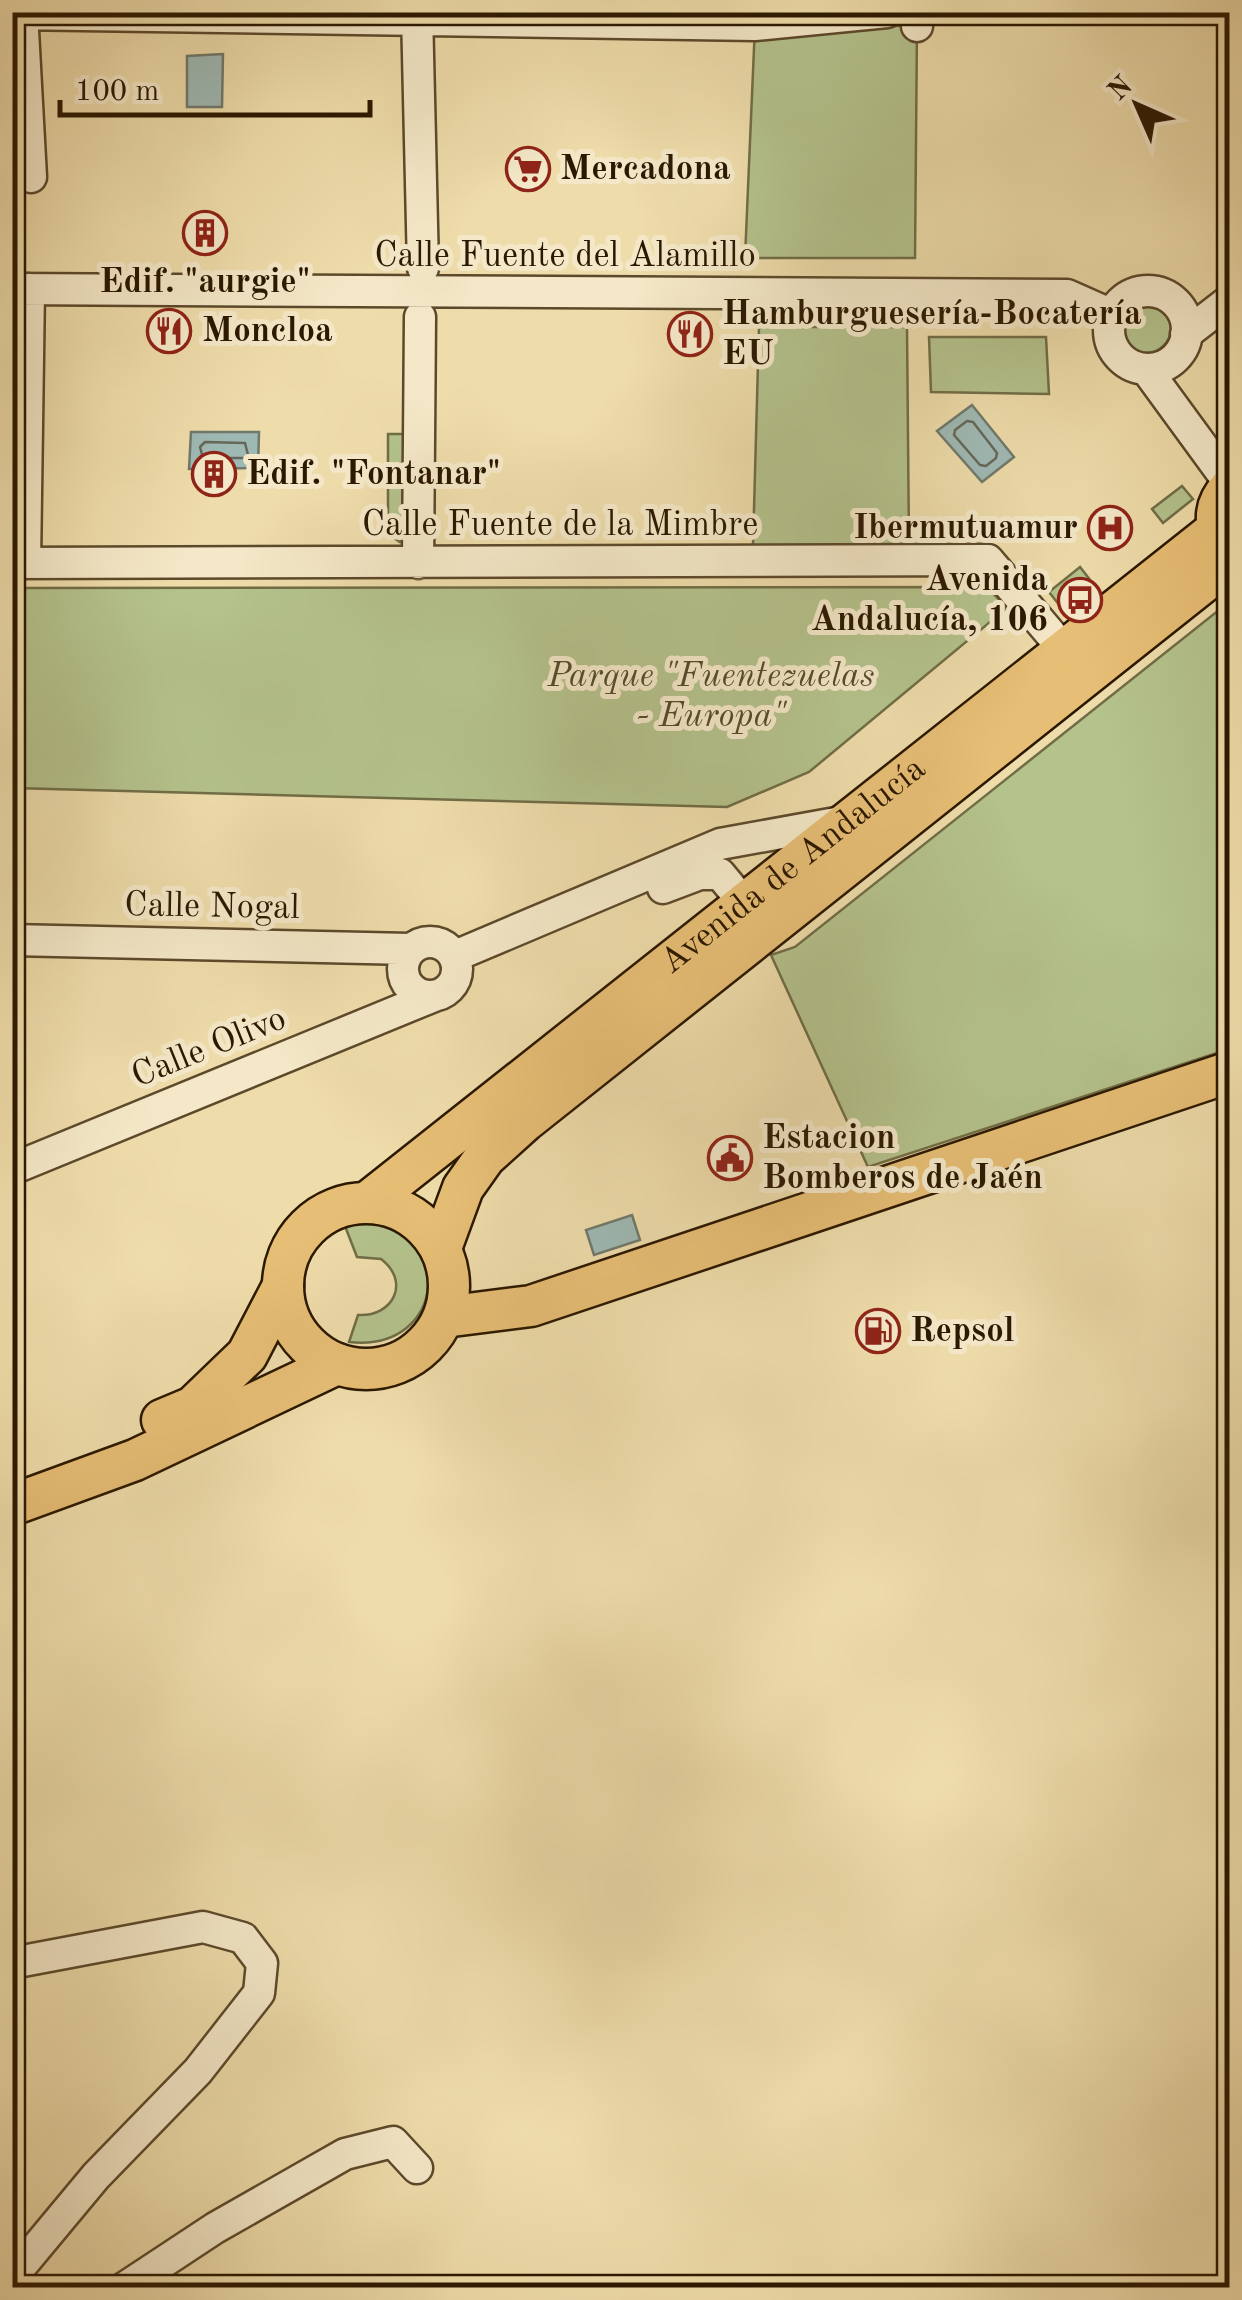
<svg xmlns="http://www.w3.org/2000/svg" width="1242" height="2300" font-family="'Old Standard TT',serif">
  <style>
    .green { fill: #b4c28c; stroke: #706d46; stroke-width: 2.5 }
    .water { fill: #9eb9b4; stroke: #70796c; stroke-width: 2.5 }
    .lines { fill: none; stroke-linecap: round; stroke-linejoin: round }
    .shore { stroke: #64685a; stroke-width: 2.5 }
    .minor-casing { stroke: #5c492b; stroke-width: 35 }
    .major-casing { stroke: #2b1801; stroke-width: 45 }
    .minor { stroke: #f4e8c8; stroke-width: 30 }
    .major { stroke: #e7be75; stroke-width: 40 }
    .labels { text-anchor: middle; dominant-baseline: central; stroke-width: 10; stroke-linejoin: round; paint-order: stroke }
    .poi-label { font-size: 35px; font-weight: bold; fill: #2b1801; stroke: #f4e8c8; text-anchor: start }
    .street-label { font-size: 35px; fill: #2b1801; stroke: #f4e8c8 }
    .park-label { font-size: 35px; font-style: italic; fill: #544b2b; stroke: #f4e8c8 }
  </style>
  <rect width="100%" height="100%" fill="#eedcaa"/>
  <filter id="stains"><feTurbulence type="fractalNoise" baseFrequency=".002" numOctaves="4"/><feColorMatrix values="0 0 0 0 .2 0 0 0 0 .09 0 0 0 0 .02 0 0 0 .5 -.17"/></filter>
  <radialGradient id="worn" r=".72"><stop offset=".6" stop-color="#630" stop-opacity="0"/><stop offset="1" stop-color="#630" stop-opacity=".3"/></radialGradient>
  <path class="green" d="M755,25L917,26L915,258H745Z
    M1121 328a25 25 0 1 1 50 0a25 25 0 1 1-50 0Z
    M759,327H907L909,546H753Z
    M929,337H1046L1049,394L931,392Z
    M388,434H412L406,539L400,542L388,534Z
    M1182,486L1193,499L1163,523L1152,509Z
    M1080,567L1091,581L1060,606L1049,592Z
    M987,587L1007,608L809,772L727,807L13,788V588Z
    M1229,602V1049L868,1167L771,955L795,947Z
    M360,1222C457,1224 448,1353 349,1342L358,1315C393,1317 411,1282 381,1259L357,1257L345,1226Z"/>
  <path class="water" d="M223,54L222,107H187V56Z
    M972,405L1014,457L982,482L937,431Z
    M191,432H259L258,468L189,469Z
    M632,1215L640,1240L594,1255L586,1230Z"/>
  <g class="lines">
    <path class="shore" d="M967,421L973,422L997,453L996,458L986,466L980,465L954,435L955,430Z
      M205,442L245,443L248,455L244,458H203L200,447Z"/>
    <defs>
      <path id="minor" d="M22,12L31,177
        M417,12L423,268
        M12,14L755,25L887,12
        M917,26V12
        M12,289L1067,295L1112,315
        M1109 330a39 39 0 1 1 78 0a39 39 0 1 1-78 0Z
        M1186,334L1230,300
        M1146,369L1230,484
        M12,563L988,560L1066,652
        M25,563L29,289
        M418,563L420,317
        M663,888L700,874H720L745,904
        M12,940L410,949
        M403 969a27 27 0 1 1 54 0a27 27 0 1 1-54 0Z
        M455,956L720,844L847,821
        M12,1169L434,996
        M12,1963L203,1927L243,1938L262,1963L259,1993L198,2071L96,2176L12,2277
        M124,2288L215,2228L345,2154L393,2142L417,2168"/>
      <g id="major">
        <path d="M1230,488C1212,507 1213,529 1230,548"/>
        <path id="s1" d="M368,1202L1218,529"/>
        <circle cx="366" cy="1286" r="83"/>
        <path d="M441,1248L463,1188L485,1157L525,1121L1230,561"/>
        <path d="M444,1317L531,1306L1230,1072"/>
        <path d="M162,1420L193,1407L247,1355L283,1286"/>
        <path d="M12,1505L135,1460L337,1364"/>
      </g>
    </defs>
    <use href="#minor" class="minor-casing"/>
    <use href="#major" class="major-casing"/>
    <use href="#minor" class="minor"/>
    <use href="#major" class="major"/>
  </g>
  <defs>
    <symbol id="supermarket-ring" viewBox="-11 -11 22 22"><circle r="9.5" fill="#f4e8c8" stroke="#8f2418" stroke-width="1.5"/><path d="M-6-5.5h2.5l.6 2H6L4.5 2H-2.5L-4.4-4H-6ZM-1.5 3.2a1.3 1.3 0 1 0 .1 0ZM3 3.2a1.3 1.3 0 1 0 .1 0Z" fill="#8f2418"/></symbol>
    <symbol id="building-ring" viewBox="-11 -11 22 22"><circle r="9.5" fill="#f4e8c8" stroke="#8f2418" stroke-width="1.5"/><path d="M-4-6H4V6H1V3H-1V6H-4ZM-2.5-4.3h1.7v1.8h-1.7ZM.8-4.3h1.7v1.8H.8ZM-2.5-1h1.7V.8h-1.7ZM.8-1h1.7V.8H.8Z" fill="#8f2418"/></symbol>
    <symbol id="restaurant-ring" viewBox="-11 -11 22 22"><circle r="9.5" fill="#f4e8c8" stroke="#8f2418" stroke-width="1.5"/><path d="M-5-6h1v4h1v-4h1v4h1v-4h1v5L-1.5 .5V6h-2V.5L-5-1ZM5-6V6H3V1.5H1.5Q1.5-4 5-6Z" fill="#8f2418"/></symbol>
    <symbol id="hospital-ring" viewBox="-11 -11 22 22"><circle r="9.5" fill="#f4e8c8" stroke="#8f2418" stroke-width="1.5"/><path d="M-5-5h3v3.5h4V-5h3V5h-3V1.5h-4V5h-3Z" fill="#8f2418"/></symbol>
    <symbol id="bus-ring" viewBox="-11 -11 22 22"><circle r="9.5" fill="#f4e8c8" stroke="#8f2418" stroke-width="1.5"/><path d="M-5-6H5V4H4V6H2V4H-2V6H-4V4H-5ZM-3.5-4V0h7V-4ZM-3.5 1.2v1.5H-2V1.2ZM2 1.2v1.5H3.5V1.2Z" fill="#8f2418"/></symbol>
    <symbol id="civic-ring" viewBox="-11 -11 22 22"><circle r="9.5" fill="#f4e8c8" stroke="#8f2418" stroke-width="1.5"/><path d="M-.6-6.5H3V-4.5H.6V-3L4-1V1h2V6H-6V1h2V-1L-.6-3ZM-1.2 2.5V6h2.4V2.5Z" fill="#8f2418"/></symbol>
    <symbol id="fuel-ring" viewBox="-11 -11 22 22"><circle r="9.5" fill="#f4e8c8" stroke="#8f2418" stroke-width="1.5"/><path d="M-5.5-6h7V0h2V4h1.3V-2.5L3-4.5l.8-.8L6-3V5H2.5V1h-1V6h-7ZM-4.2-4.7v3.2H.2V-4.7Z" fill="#8f2418"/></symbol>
  </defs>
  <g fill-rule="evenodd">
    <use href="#supermarket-ring" x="503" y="144" width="50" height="50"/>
    <use href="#building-ring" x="180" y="208" width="50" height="50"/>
    <use href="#restaurant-ring" x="144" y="306" width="50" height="50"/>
    <use href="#restaurant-ring" x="665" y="309" width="50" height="50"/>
    <use href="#building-ring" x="189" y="449" width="50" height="50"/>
    <use href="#hospital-ring" x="1085" y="503" width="50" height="50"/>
    <use href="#bus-ring" x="1055" y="575" width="50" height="50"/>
    <use href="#civic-ring" x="705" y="1133" width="50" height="50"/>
    <use href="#fuel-ring" x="853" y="1306" width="50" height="50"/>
  </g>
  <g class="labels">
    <g class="poi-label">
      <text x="560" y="169">Mercadona</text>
      <text x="205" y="282" text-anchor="middle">Edif. "aurgie"</text>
      <text x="722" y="314">Hamburguesería-Bocatería<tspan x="722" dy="40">EU</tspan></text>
      <text x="202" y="331">Moncloa</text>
      <text x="246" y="474">Edif. "Fontanar"</text>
      <text x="1078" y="528" text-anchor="end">Ibermutuamur</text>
      <text x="1048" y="580" text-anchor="end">Avenida<tspan x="1048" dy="40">Andalucía, 106</tspan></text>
      <text x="762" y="1138">Estacion<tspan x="762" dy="40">Bomberos de Jaén</tspan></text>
      <text x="910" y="1331">Repsol</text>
    </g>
    <g class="street-label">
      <text x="565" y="256">Calle Fuente del Alamillo</text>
      <text x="560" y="525">Calle Fuente de la Mimbre</text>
      <text stroke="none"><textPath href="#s1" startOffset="542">Avenida de Andalucía</textPath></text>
      <text transform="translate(212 907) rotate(1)">Calle Nogal</text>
      <text transform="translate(209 1048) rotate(-22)">Calle Olivo</text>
    </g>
    <g class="park-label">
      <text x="711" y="676">Parque "Fuentezuelas<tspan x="711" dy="40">- Europa"</tspan></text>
    </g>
  </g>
  <rect width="1242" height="2300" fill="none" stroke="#eedcaa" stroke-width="50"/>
  <rect x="15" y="15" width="1212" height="2270" fill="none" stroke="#2b1801" stroke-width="5"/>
  <rect x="25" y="25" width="1192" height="2250" fill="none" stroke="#2b1801" stroke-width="2.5"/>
  <g transform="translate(1137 105) rotate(315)" stroke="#f4e8c8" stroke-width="8" paint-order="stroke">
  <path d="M0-8L18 38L0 25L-18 38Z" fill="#2b1801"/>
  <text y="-15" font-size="28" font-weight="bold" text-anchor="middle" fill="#2b1801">N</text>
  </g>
  <path d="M60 100v15h310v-15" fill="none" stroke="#2b1801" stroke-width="5"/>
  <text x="75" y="100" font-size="30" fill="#2b1801" stroke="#f4e8c8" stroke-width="8" paint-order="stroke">100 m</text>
  <rect width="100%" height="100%" filter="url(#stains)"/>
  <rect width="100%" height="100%" fill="url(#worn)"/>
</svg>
